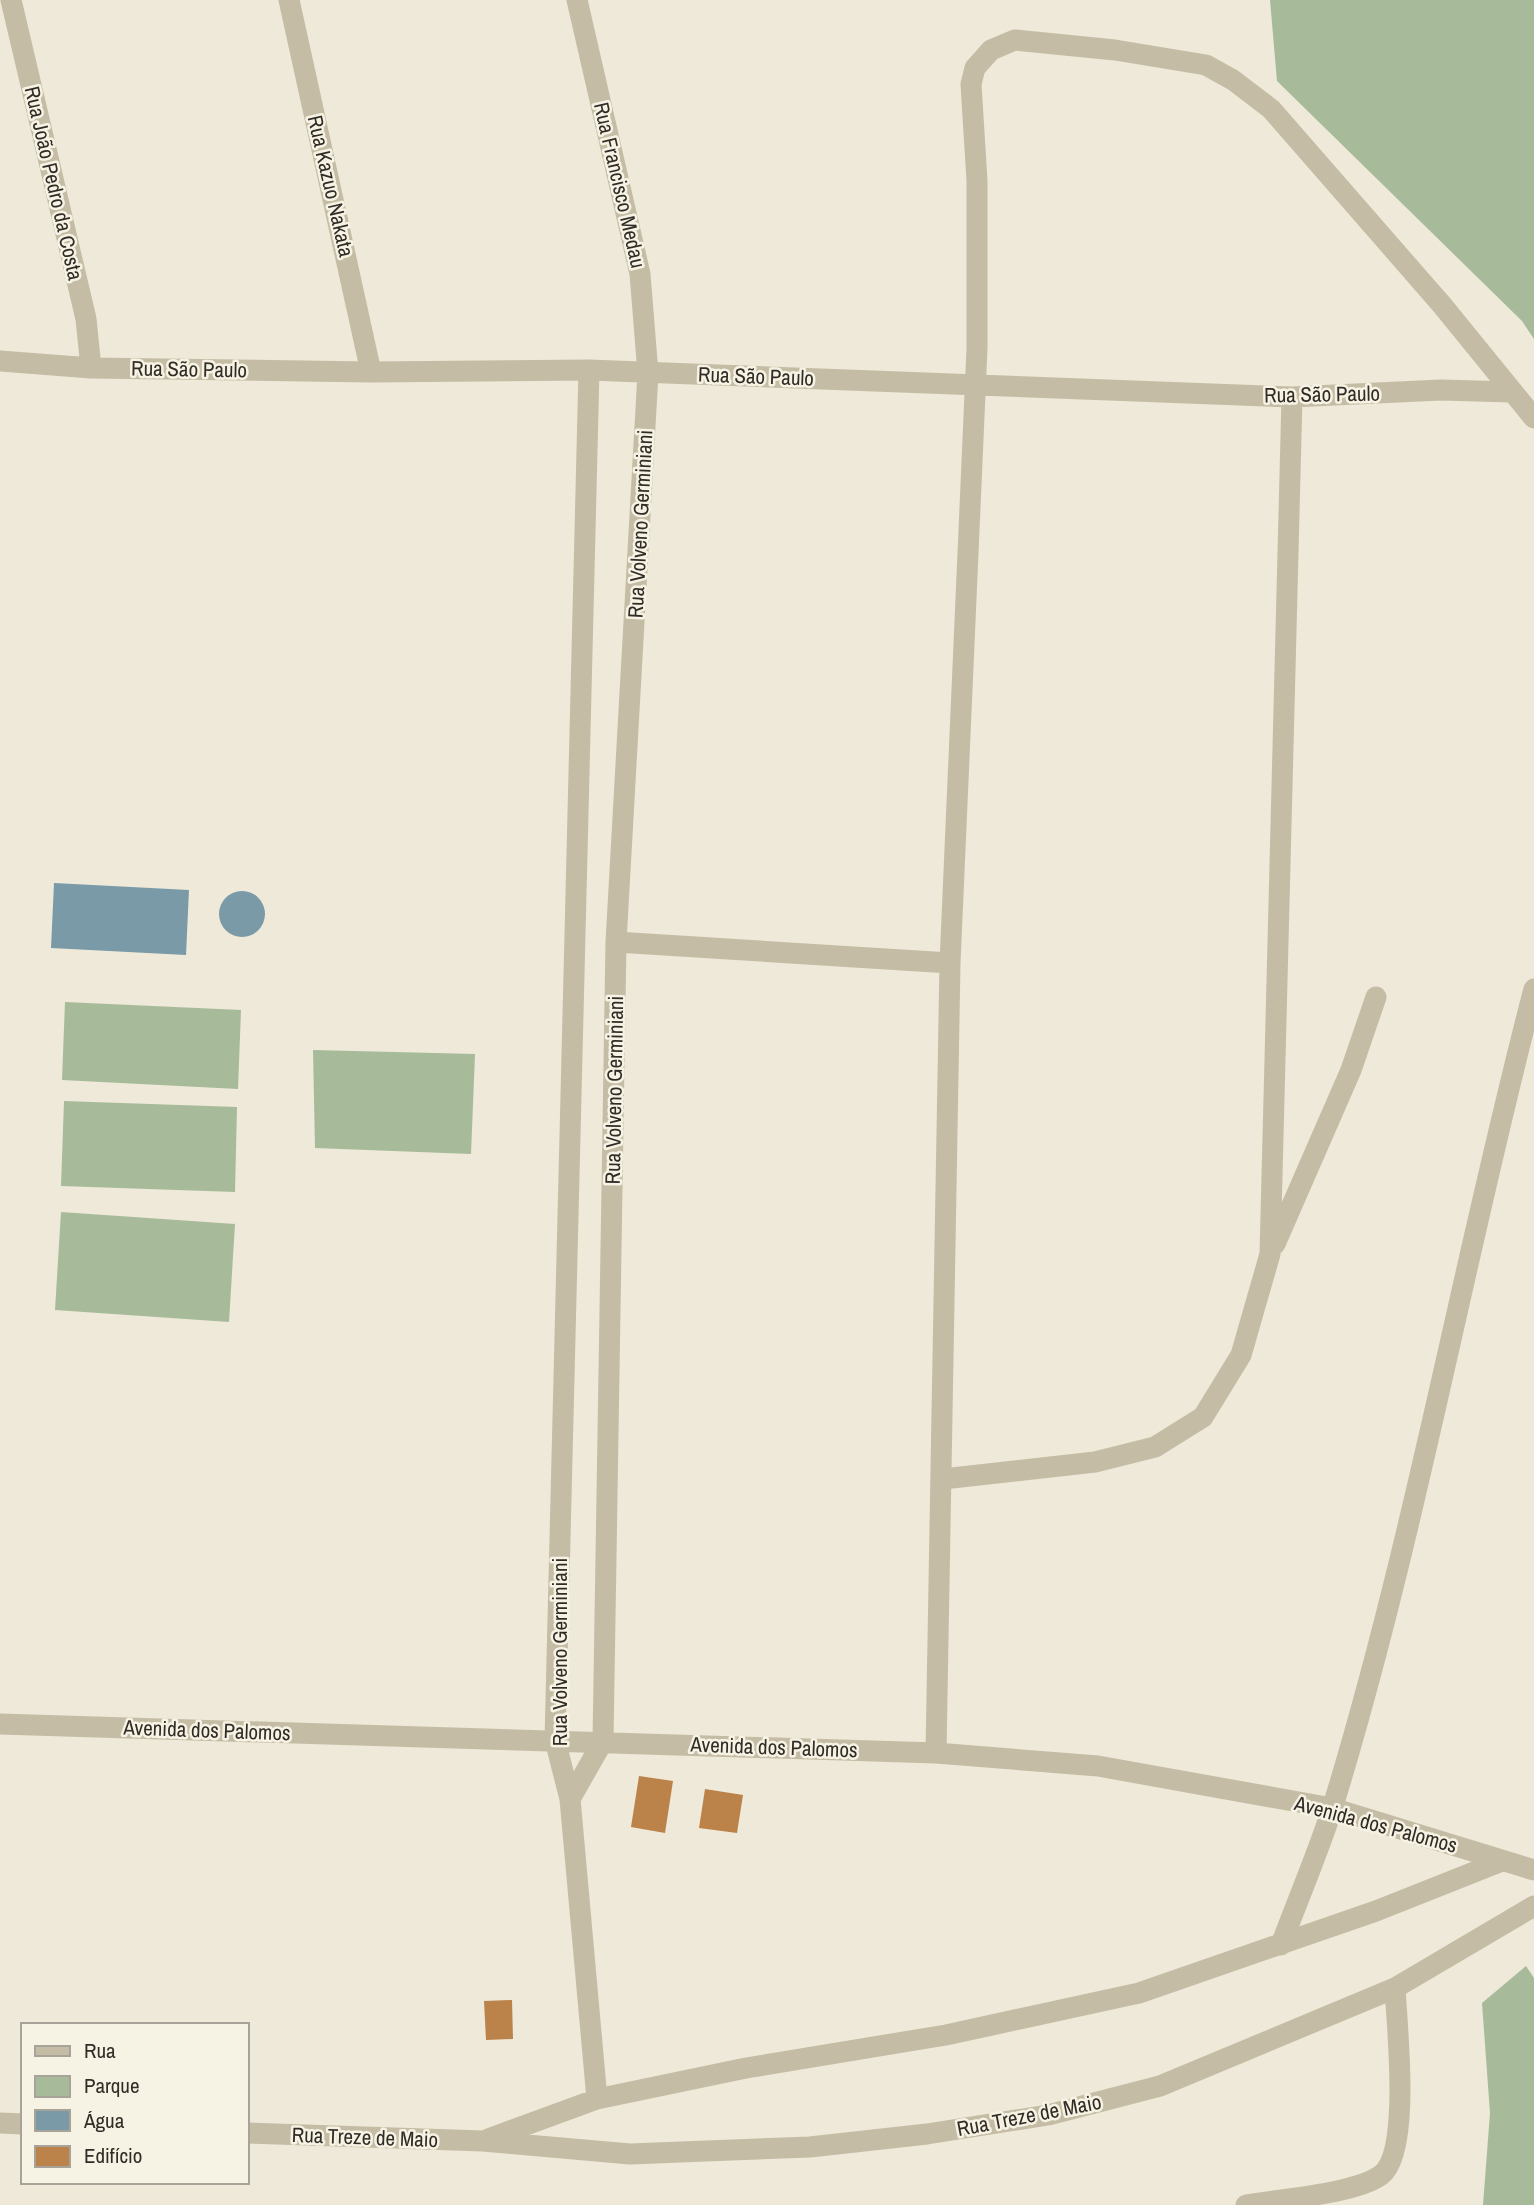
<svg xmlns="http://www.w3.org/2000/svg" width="1534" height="2205" font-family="'Archivo Narrow',sans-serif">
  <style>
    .green { fill: #a7bb9a }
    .water { fill: #7a9aa8 }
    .building { fill: #bb824a }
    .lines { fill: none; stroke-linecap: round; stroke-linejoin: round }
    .minor { stroke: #c5bca5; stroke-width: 21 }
    .labels { text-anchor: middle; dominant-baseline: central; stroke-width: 5; stroke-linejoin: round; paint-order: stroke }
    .street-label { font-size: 21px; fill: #312c26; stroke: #f7f3e4 }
  </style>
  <rect width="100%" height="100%" fill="#eee9d8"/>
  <path class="green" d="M1270,0H1534V339L1522,321L1277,81Z
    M65,1002L241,1010L238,1089L62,1080Z
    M313,1050L475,1054L471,1154L315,1148Z
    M64,1101L237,1107L235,1192L61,1186Z
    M61,1212L235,1224L229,1322L55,1310Z
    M1526,1966L1534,1978V2205H1483L1490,2113L1482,2003Z"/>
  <path class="water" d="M54,883L189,890L186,955L51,948Z
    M219 914a23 23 0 1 1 46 0a23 23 0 1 1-46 0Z"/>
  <path class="building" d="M639,1776L673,1781L665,1833L631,1827Z
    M705,1789L743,1795L737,1833L699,1828Z
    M512,2000L513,2039L486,2040L484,2001Z"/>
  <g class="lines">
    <path class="minor" d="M11,0L86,319L91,368
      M289,0L371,372
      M0,361L91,368L371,372L589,370L1292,397L1441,390L1511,392
      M589,370L555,1740L570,1799L597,2099
      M616,942L950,963
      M1275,1244L1351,1070L1376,997
      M943,1479L1095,1462L1155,1447L1203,1417L1241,1355L1270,1254L1292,397
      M0,1724L936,1753L1098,1766L1332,1808L1534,1870
      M936,1753L950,963L977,348V181L971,84L975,68L991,50L1015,40L1115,50L1206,65L1233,80L1271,109L1442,305L1534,418
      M570,1799L603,1741L616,942L648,373L640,274L577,0
      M1281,1945C1298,1899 1318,1853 1333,1806C1415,1538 1463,1260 1534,989
      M0,2123L23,2124
      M247,2133L483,2141L630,2154L810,2147L927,2134L1048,2115L1160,2086L1395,1988L1534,1906
      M488,2139L597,2099L746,2068L946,2035L1139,1993L1376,1911L1502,1861
      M1246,2205C1280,2199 1355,2194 1381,2175C1411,2153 1397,2027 1395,1988"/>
  </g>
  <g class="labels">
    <g class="street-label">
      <text transform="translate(54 183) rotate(77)">Rua João Pedro da Costa</text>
      <text transform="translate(620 185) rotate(77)">Rua Francisco Medau</text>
      <text transform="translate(331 186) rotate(77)">Rua Kazuo Nakata</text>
      <text transform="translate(189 369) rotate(1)">Rua São Paulo</text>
      <text transform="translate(756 376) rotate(2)">Rua São Paulo</text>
      <text transform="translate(1322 394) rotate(-1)">Rua São Paulo</text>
      <text transform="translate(640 524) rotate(-87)">Rua Volveno Germiniani</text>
      <text transform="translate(614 1090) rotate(-89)">Rua Volveno Germiniani</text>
      <text transform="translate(559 1652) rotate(-90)">Rua Volveno Germiniani</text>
      <text transform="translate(207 1730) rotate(2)">Avenida dos Palomos</text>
      <text transform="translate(774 1747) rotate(2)">Avenida dos Palomos</text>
      <text transform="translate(1376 1824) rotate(15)">Avenida dos Palomos</text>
      <text transform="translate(1029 2115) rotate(-11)">Rua Treze de Maio</text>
      <text transform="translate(365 2137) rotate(2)">Rua Treze de Maio</text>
    </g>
  </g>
  <rect x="21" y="2023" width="228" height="161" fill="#f7f3e4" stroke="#a8a398" stroke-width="2"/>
  <rect x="35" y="2046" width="35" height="10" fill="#c5bca5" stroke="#a8a398" stroke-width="2"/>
  <text x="84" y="2058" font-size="21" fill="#312c26">Rua</text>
  <rect x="35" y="2076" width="35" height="21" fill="#a7bb9a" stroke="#a8a398" stroke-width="2"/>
  <text x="84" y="2093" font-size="21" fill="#312c26">Parque</text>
  <rect x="35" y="2110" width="35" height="21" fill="#7a9aa8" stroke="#a8a398" stroke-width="2"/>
  <text x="84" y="2128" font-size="21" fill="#312c26">Água</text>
  <rect x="35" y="2146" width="35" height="21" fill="#bb824a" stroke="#a8a398" stroke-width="2"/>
  <text x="84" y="2163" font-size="21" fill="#312c26">Edifício</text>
</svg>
